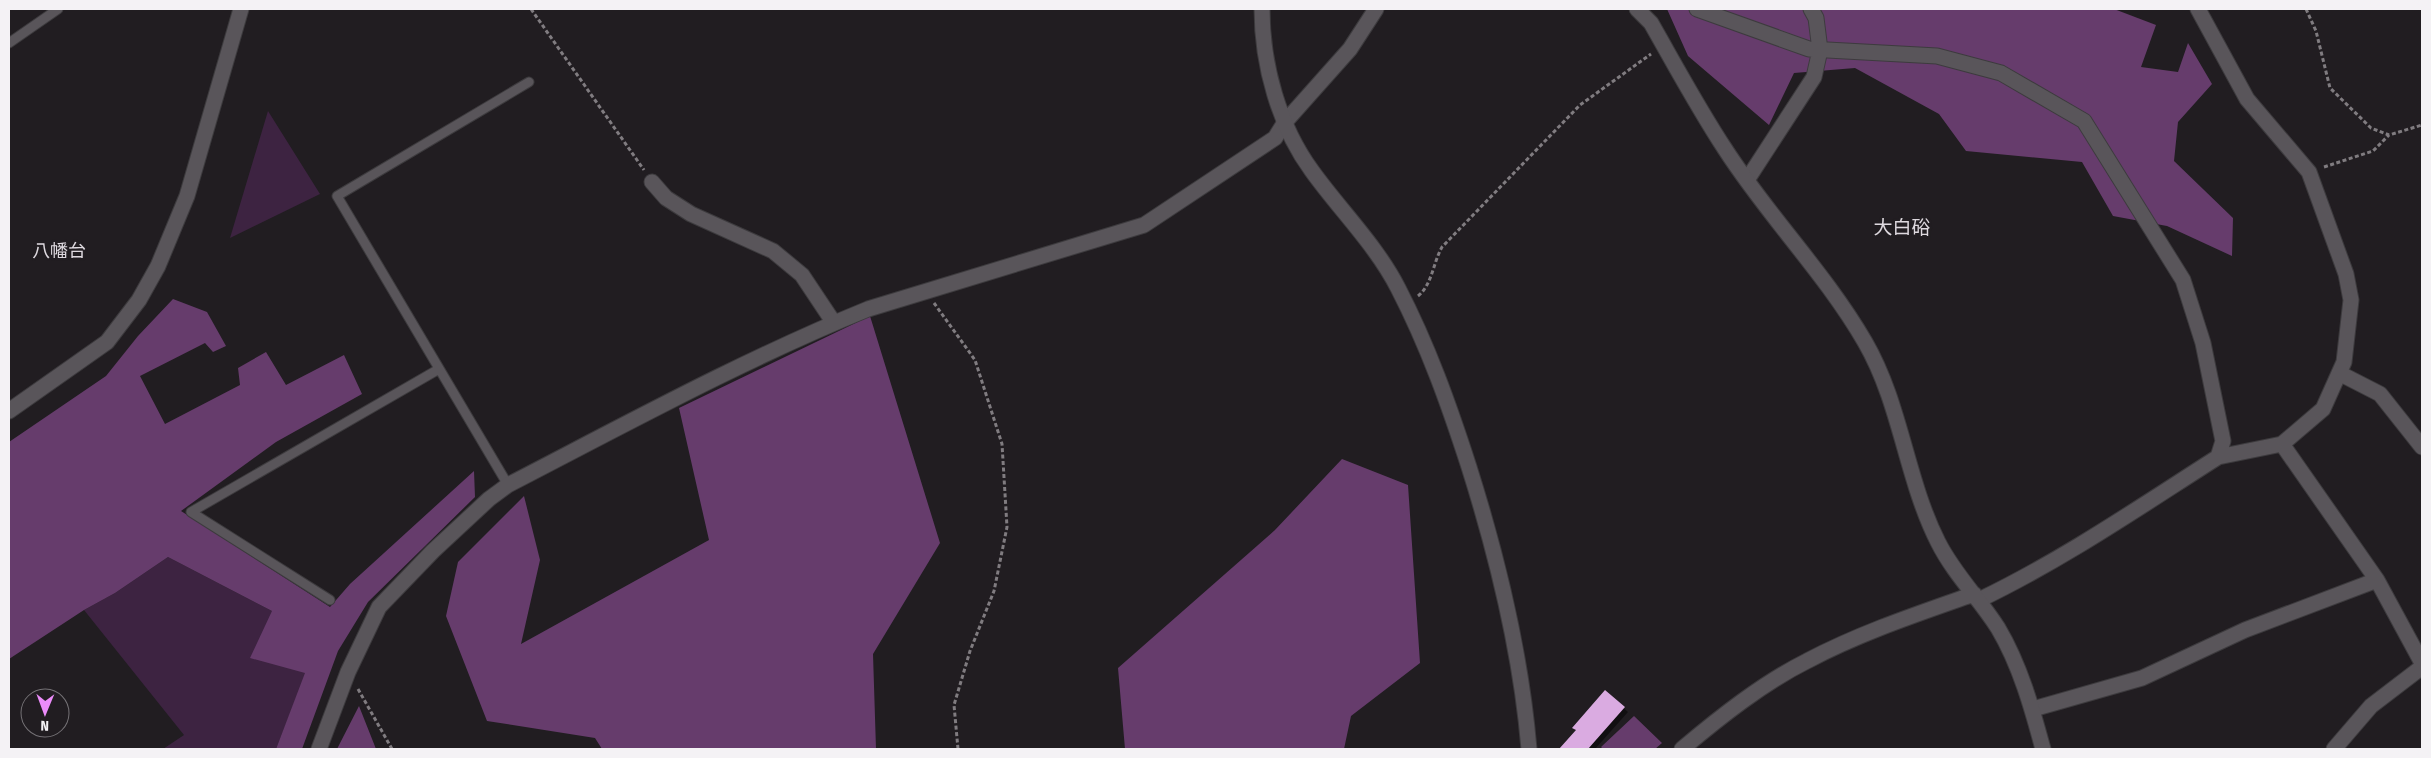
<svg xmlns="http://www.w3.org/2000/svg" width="2431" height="758" font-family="'Fira Sans Condensed','Noto Sans JP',sans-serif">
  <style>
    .green { fill: #3d2341 }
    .forest { fill: #663c6c }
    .shadow { fill: #0007 }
    .building { fill: #daabe1 }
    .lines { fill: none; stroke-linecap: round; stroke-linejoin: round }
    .service-casing { stroke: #3d3b3e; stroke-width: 11 }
    .minor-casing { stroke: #3d3b3e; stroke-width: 17 }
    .tertiary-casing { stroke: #3d3b3e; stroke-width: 17 }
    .path { stroke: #807c80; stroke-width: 3; stroke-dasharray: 4 2.5; stroke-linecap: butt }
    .service { stroke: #59555a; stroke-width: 9 }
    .minor { stroke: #59555a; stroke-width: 15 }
    .tertiary { stroke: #59555a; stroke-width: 15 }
    .labels { text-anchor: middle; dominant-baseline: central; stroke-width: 5; stroke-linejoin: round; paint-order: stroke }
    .neighbourhood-label { font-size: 18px; fill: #ded9df; stroke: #211d21 }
    .quarter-label { font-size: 19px; fill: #ded9df; stroke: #211d21 }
  </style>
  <rect width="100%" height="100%" fill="#211d21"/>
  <path class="green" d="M268,111L320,194L230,238Z
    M168,557L272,611L306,673L276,749H163L184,735L84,610L115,593Z"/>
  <path class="forest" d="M1667,9H2114L2156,25L2141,67L2178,72L2188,43L2212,84L2178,122L2174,161L2233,218L2232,256L2167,226L2113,216L2082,162L1966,151L1939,114L1855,68L1794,73L1769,125L1688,56Z
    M173,299L207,312L226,346L213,352L205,343L140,376L165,424L240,385L238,368L266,352L286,385L344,355L362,394L276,442L181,511L330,607L350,584L474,471L475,497L368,602L338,651L302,749H276L305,673L250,658L272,611L168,557L115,593L84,610L9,659V442L106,376L138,336Z
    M870,316L940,543L873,654L876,749H602L595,738L487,721L446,616L458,562L524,496L540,560L521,644L709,540L679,408Z
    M1342,459L1408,485L1420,663L1351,716L1344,749H1125L1118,668L1275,530Z
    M359,706L376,749H337Z
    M1634,716L1662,743L1655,749H1603L1601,747Z"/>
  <path class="shadow" d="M1605,691L1628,712L1595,749H1561L1577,731Z"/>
  <path class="building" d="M1605,690L1625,707L1588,749H1559L1576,730L1572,728Z"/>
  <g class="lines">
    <defs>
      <path id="service" d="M9,43L58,9
        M508,485L337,196L529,82
        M330,600L191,512L439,369"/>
      <path id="minor" d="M1697,9L1809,49L1937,56L2001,73L2084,121L2183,280L2203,343L2223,441L2218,457C2138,508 2064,559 1979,600
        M2198,9L2247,99L2309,172L2346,274L2351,300L2344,362L2323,409L2282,444
        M1747,180L1814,77L1820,50L1816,18L1811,9
        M652,182L666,198L691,214L773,251L802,275L834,323
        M2339,373L2380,394L2422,447
        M2218,457L2282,444L2377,580
        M2033,709L2142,678L2245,630L2377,580L2422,663
        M319,749L348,672L379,607L433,551L489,499L508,485C626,424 745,359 868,309L1144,225L1275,138L1285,122L1350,49L1376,9
        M2334,749L2371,706L2422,667"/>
      <path id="tertiary" d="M1262,9C1262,65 1279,126 1312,171C1340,210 1376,245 1398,288C1428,346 1449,405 1469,467C1498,559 1521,653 1529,749
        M1637,9L1651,23C1675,65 1698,108 1725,149C1768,216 1825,273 1865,342C1901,404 1906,479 1938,542C1954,574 1979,598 1998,628C2020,665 2032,708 2043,749
        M9,411L107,342L139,300L158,266L187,196L241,9
        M1682,749C1720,717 1763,683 1807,661C1860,633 1917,614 1974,594"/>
    </defs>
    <use href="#service" class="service-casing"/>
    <use href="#minor" class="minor-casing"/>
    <use href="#tertiary" class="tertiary-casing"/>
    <path class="path" d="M531,9L644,170
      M2306,9L2316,31L2330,88L2371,128L2389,135L2422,125
      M2324,167L2373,151L2389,135
      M1418,296C1432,285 1433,263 1442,247L1580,105L1651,54
      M934,303L975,360L1002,444L1007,527L994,591L970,651L954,705L958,749
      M358,689L392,749"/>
    <use href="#service" class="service"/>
    <use href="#minor" class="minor"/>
    <use href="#tertiary" class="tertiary"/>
  </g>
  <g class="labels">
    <g class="neighbourhood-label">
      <text x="59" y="251">八幡台</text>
    </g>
    <g class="quarter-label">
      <text x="1902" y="227">大白硲</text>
    </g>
  </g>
  <rect width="2431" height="758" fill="none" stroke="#f4f2f5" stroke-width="20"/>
  <g transform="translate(45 713) rotate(181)"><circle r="24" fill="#211d21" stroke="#757276"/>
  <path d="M0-4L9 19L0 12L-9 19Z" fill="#ec8cfa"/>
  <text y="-8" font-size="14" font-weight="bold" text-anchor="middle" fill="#f4f2f5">N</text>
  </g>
</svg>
